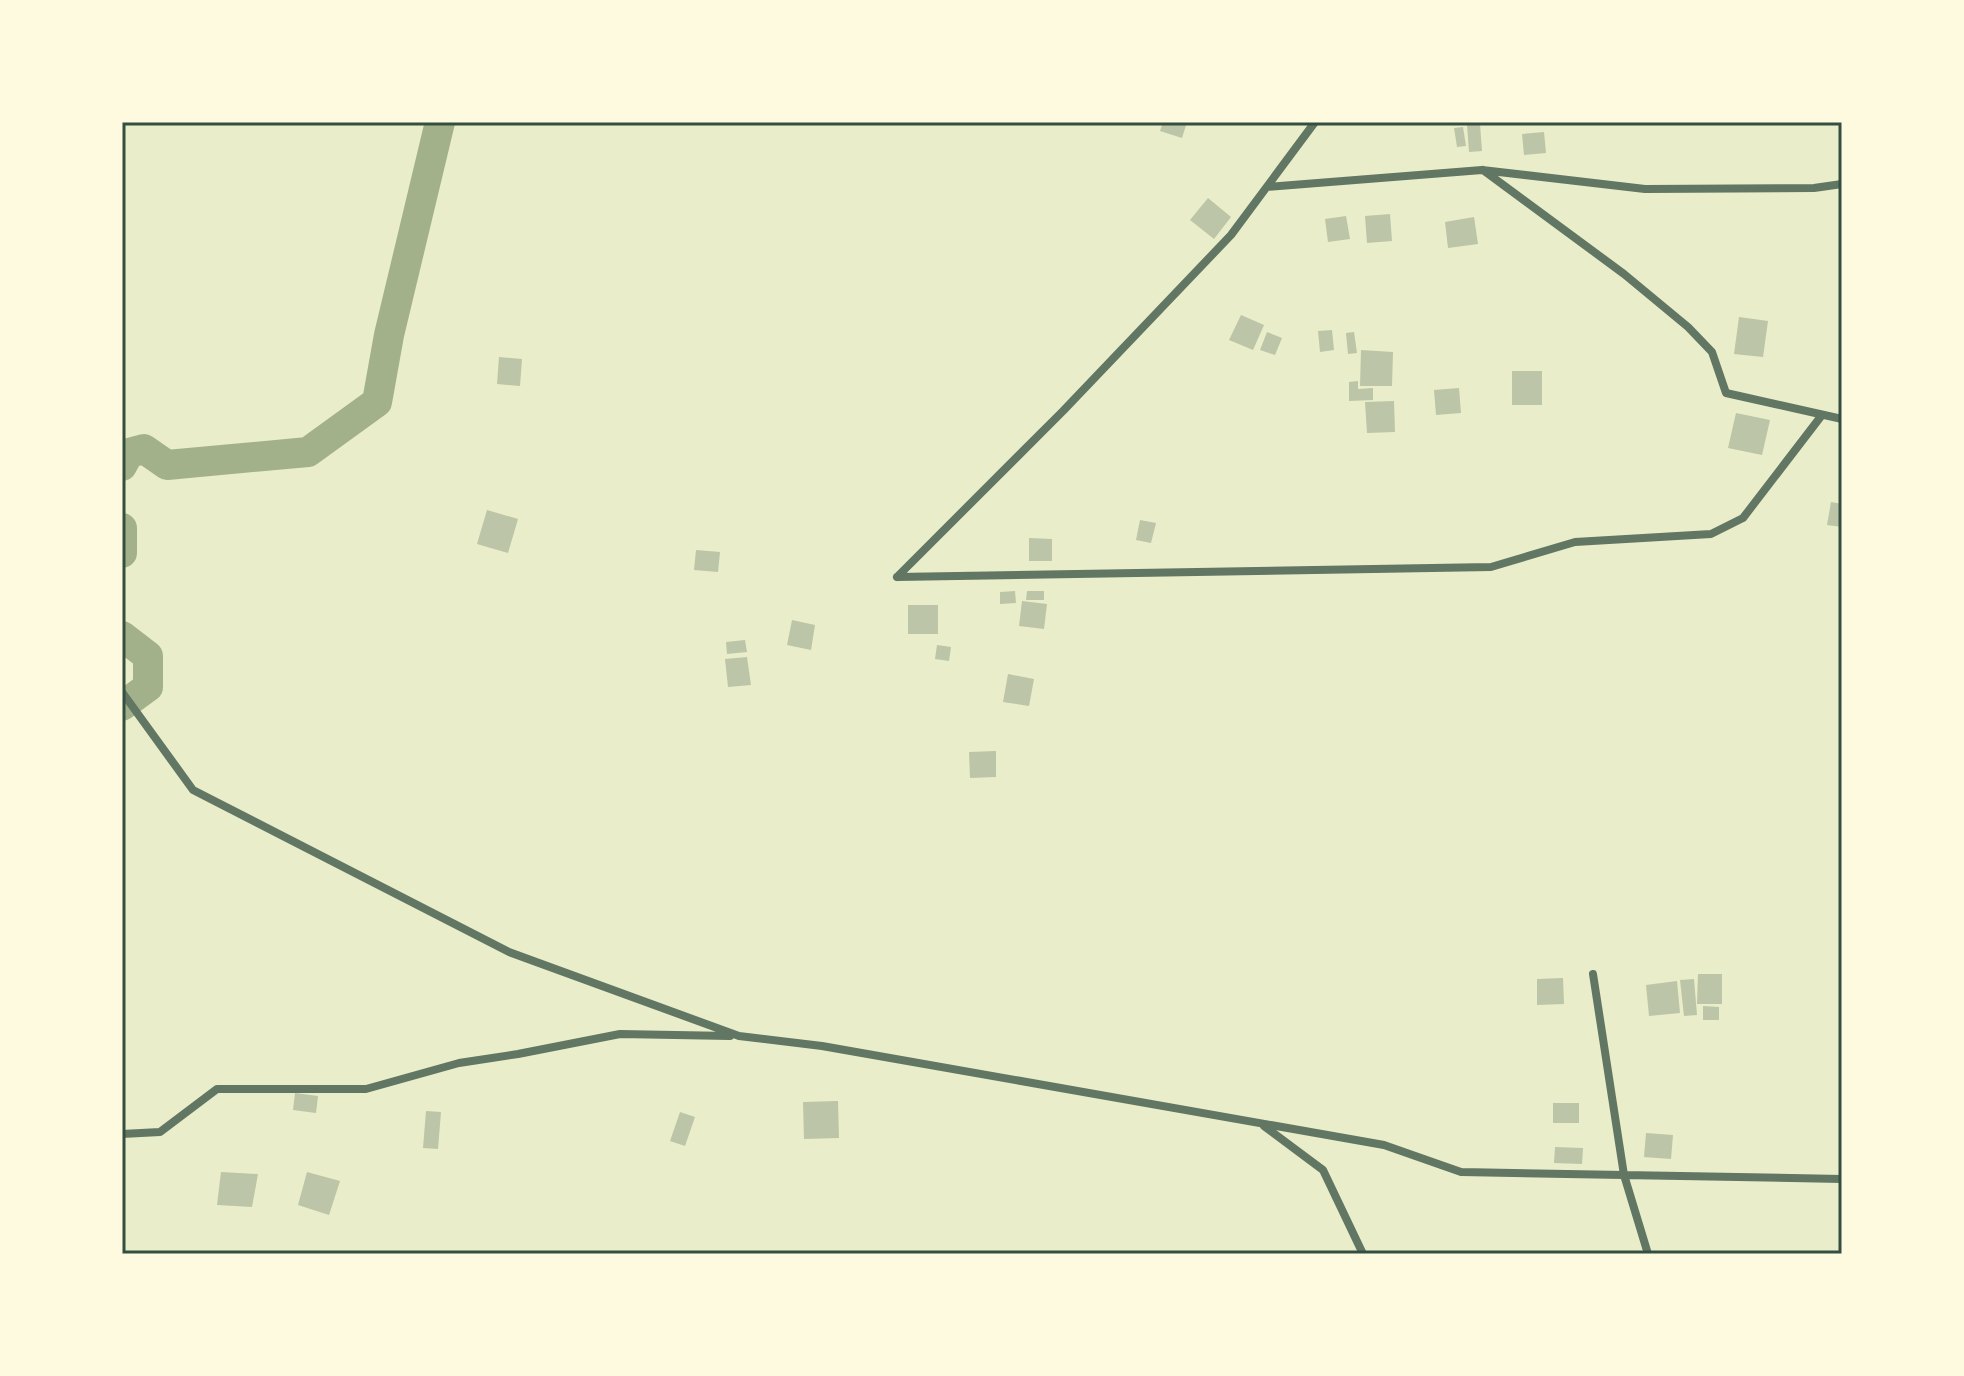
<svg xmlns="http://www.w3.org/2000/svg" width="1964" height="1376" font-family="Overpass,sans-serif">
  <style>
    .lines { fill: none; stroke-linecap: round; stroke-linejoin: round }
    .river { stroke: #a3b18a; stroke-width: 30 }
    .building { fill: #bcc5a7 }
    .minor { stroke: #617663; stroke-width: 8 }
    .neatline { fill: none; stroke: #344e41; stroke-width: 3 }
  </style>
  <rect width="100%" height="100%" fill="#e9edc9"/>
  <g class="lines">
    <path class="river" d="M122,466L129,453L144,449L167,465L308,452L377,402L389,335L440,122
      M122,528V553
      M122,636L148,656V687L122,706"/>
  </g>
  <path class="building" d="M1163,122H1187L1182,138L1160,131Z
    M1480,124L1482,151L1469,152L1467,125Z
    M1463,127L1466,146L1457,147L1454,128Z
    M1544,132L1546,153L1524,155L1522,134Z
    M1208,198L1231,217L1214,239L1190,220Z
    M1390,214L1392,241L1367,243L1365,216Z
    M1346,216L1350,239L1328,242L1325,219Z
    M1474,217L1478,244L1448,248L1445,222Z
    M1241,315L1264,325L1253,350L1229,340Z
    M1739,317L1768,321L1763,357L1734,354Z
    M1332,330L1334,350L1320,352L1318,331Z
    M1267,332L1282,338L1275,355L1260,350Z
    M1354,332L1357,353L1348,354L1346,333Z
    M1361,350L1393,352L1392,386H1360Z
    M499,357L522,359L520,386L497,384Z
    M1512,371H1542V405H1512Z
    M1358,381V389L1373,388V400L1349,401V382Z
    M1459,388L1461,413L1436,415L1434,390Z
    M1394,401L1395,432L1367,433L1365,402Z
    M1736,413L1770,420L1762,455L1728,448Z
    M1831,502L1842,504V527L1827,525Z
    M487,510L518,519L508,553L477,544Z
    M1140,520L1156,523L1151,543L1136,540Z
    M1029,538L1052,539V561H1029Z
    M696,550L720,552L718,572L694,570Z
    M1015,591L1016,603L1000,604V592Z
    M1027,591H1044V600H1026Z
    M1022,601L1047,604L1044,629L1019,626Z
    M908,605H938V634H908Z
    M792,620L815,625L811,650L787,645Z
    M745,640L747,652L727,654L726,642Z
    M937,645L951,647L949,661L935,659Z
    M747,657L751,685L728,687L725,659Z
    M1008,674L1034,679L1029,706L1003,702Z
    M996,751V777L970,778L969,752Z
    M1698,974H1722V1004H1697Z
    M1563,978L1564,1004L1537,1005V979Z
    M1694,979L1697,1015L1684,1016L1680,980Z
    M1677,981L1680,1013L1649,1016L1646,985Z
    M1703,1006L1719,1007V1020H1703Z
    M295,1093L318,1096L316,1113L293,1110Z
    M838,1101L839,1138L804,1139L803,1102Z
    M1553,1103H1579V1123H1553Z
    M426,1111L441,1112L438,1149L423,1148Z
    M680,1112L695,1117L685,1146L670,1141Z
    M1646,1133L1673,1135L1671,1159L1644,1157Z
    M1555,1147L1583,1148L1582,1164L1554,1163Z
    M221,1172L258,1174L252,1207L217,1205Z
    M307,1172L340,1181L329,1215L298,1205Z"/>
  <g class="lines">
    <path class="minor" d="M1483,170L1624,274L1688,327L1712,352L1726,393L1842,419
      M1267,187L1482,170L1645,189L1814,188L1842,184
      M897,577L1491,567L1575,542L1711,534L1743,518L1822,415
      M897,577L1063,411L1231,235L1315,122
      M122,692L193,790L509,952L739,1036L822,1046L1384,1145L1461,1172L1842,1179
      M1593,974L1624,1175L1648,1254
      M1264,1126L1323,1170L1363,1254
      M122,1134L160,1132L217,1089H366L459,1063L518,1054L620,1034L730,1036"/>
  </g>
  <rect width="1964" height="1376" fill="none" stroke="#fefae0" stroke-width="248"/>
  <rect x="124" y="124" width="1716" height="1128" class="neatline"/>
</svg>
